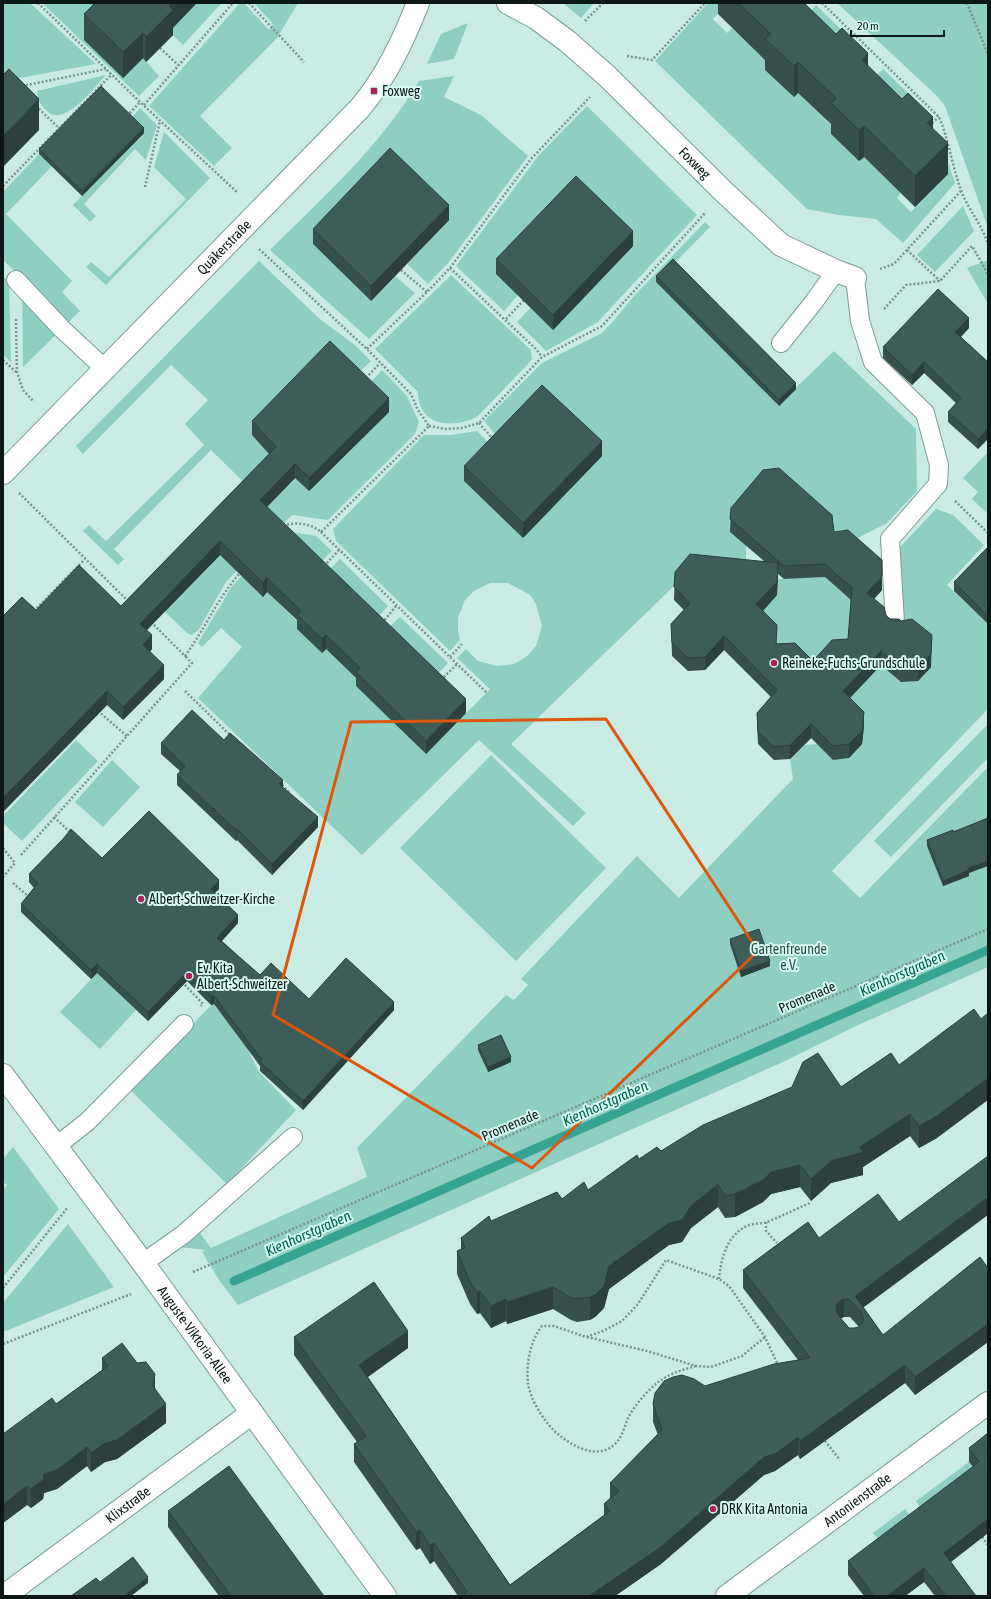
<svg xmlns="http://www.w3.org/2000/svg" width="991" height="1599" font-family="'Asap Condensed',sans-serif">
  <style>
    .green { fill: #8ecfc2 }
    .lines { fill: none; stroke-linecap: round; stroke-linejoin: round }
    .stream { stroke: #36a493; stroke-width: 9 }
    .lane-casing { stroke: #7b9c95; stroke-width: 20 }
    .street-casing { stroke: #7b9c95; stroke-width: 24 }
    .secondary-casing { stroke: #7b9c95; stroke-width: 24 }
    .path { stroke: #7a938d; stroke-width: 2.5; stroke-dasharray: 2 2; stroke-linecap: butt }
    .lane { stroke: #fff; stroke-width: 18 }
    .street { stroke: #fff; stroke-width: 22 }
    .secondary { stroke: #fff; stroke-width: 22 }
    .wall { fill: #36504c; fill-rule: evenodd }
    .shaded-wall { fill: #2c413e }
    .building { fill: #3f5d58; stroke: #2c413e; fill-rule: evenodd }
    .marked { fill: none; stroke: #dd560c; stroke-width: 3; stroke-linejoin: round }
    .poi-dot { fill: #ae215d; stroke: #d6f9f1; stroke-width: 1.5 }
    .labels { text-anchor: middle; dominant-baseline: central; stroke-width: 4; stroke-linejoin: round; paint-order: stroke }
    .poi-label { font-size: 14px; fill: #0b1815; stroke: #d6f9f1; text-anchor: start }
    .street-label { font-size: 14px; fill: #0b1815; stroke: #d6f9f1 }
    .park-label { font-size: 14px; fill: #24524b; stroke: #d6f9f1 }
    .water-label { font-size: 15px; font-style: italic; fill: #005f54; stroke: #d6f9f1 }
  </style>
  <rect width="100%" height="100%" fill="#c9ebe4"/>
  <path class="green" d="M3,3H30L96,64L3,81Z
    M42,3H131L143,58L159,76L139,96Z
    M197,3L221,4L183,45L169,31Z
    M240,3H244L269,30L273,24L254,3H298L277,38L200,116L232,148L214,166L149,106Z
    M563,3H594L581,18Z
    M708,3H728L713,19L727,33L732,28L771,65L794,97L798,93L836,129L859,161L864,157L901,193L897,198L911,212L948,174L940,140L955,183L903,243L876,219L839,215L807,209L655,61Z
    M837,3H988V228L945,106L937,96Z
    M816,5L851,39L842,59L802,20Z
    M468,23L454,59L427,64L441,34Z
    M883,69L921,106L908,124L868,84Z
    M106,75C95,87 71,119 53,115C50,114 48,112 46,110C40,105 37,98 37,91Z
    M454,76L444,97L481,115L528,156L449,262L428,284L407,264L449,220L313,244L335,265L349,273L346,277L371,301L395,276L415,293L369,339L270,250C323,197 380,147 419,81Z
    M587,106L697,215L598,322L546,351L517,322L530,308L553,329L518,295L504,311L456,266L539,155Z
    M140,108L157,125L146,160L135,149L84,204L96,216L90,222L73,205L143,133L130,120Z
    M164,132L210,178L106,285L86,267L91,262L109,277L186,199L154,167Z
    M39,154L52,166L6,214L72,281L62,292L80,311L23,367L22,278L3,260V192Z
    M963,206L974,231L935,272L917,255Z
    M705,222L710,227L656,282L778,405L834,351L916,429L917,491L887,523L848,543L746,546V565L675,585L511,744L586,813L573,826L479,740L362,855L198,698L242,647L221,628L202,647L198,643L232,586L286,531L316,536L332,551L315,568L290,544L263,597L267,592L301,625L322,653L326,649L360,682L356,686L381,710L384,707L413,742L426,754L490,689L457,658L466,649L478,661L497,666L514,664L526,657L536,646L542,626L536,604L530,595L508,583H490L474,591L465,600L458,618V630L460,640L450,651L336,541L333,529L424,435H451L477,431L495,449L523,538L601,456L502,442L484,421L542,363L602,333L614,320L634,296Z
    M988,260V304L967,268Z
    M259,261L321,320L355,345L371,361L353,378L289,471L310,491L364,389L382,370L407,396L419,422L415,434L328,520L292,515L226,582L198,631L191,635L187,633L146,593L268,506L211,450L114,549L124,559L118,565L83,531L89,525L106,541L204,445L185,424L208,400L171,365L83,454L76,446Z
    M451,275L531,350L532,359L528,364L477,417C452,429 418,426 418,392L375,349Z
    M3,276L9,282L11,362L3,355Z
    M988,452V514L972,499L978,492L963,478Z
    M936,509L953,515L984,545L947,585L988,624V709L832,871L860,898L988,767V967L856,1026L783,1062L238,1305L219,1280L202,1252L205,1250L180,1247L200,1233L211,1248L367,1177L357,1148L506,995L514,1000L528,985L521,979L637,856L679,898L793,779L790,759L804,745L818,744L833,713L905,633L900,547Z
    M340,559L388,606L372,623L323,576Z
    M825,577L852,601L848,652L820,667L776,657L747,609L765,608L777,595L778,579Z
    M400,617L448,663L432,680L383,633Z
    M988,724V758L891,857L874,841Z
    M76,740L98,761L22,841L3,823V816Z
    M491,755L606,868L516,961L400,848Z
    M112,760L140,787L103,827L75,802Z
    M97,973L136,1010L100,1049L60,1012Z
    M214,1004L247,1048L259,1072L296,1110L227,1184L131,1091L211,1005Z
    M13,1147L59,1209L3,1277V1190L7,1185L3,1182V1159Z
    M68,1224L114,1287L3,1332V1303Z
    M969,1462L979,1476L920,1508L916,1501Z
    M905,1509L916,1524L885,1547L873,1533Z"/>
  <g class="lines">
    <path class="stream" d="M234,1281L988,950"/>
    <defs>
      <path id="lane" d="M855,278L860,321L873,362L925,413L939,465L938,484L890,539L895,623
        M16,280L62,329L104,368
        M781,343L813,303L836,271
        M55,1147L87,1122L184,1024
        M143,1263L184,1234L293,1137"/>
      <g id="street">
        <path id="s1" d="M508,3L536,18L567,41L607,76L724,192L781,245L836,271L855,278"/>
        <path id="s2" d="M3,473L360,108C386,77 403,41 418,3"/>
        <path id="s3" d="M3,1075L143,1263L385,1596"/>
        <path id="s4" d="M4,1596L252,1413"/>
      </g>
      <g id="secondary">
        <path id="s5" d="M727,1596L988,1403"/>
      </g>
    </defs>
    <use href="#lane" class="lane-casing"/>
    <use href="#street" class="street-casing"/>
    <use href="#secondary" class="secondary-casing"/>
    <path class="path" d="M38,3L140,102L238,193
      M249,3L304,62
      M822,3L939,117C949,140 952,166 961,190C968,210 983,225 988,245
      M967,3L988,54
      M585,21L603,3
      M160,48L178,65
      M627,56L652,60L705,3
      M22,86L106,69
      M144,105L233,3
      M36,106L59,128
      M127,116L140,102
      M932,123L939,117
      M3,186L112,74
      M145,187L160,121
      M259,249L367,349L411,394L418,410L429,426L321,532C312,524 295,521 284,526
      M907,250L940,281
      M450,268L537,350L542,357
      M880,269L894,264L961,191
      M401,270L427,292
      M884,309L906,285L940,281L972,246L988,274
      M16,319L17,372L23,390L34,402
      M506,319L524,300
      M367,349L427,292L450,268L531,159L590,97
      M3,360L16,372
      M366,378L380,363
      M479,423L493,439
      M429,426L446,429L462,428L479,423L542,357L602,326L706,212
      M19,493L128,601
      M955,501L988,533
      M321,532L487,693
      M324,566L339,550
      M34,611L85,559
      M151,622L185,656C205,629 218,597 241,572
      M382,623L397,605
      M450,657L462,644
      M441,680L458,663
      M185,691L230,735
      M98,711L128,737
      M282,785L289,792
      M54,817L71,833
      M3,848L15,863L3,877
      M21,855L192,663L185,656
      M13,883L30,898
      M182,982L203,1004L201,1006
      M766,1222V1231L777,1243
      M193,1272L988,929
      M719,1279C721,1258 727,1234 749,1225C755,1223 762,1224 767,1222C782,1216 796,1209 810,1203
      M3,1288L68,1207
      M587,1337L647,1351L696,1366L711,1367L742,1356L765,1337
      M3,1344L131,1294
      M696,1366C682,1370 668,1374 657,1383C647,1391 636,1404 629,1416C625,1424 623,1436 616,1443C599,1461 574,1447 559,1435C546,1425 530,1400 528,1383C526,1364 530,1341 542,1326H554L586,1337L603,1331L622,1321L638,1304L666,1260L719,1279L729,1286L765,1337L778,1365
      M825,1441L840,1460
      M982,1537L988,1545"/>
    <use href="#lane" class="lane"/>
    <use href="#street" class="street"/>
    <use href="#secondary" class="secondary"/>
  </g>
  <path class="wall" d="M718,3H804L933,129L948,174L915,207L864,157L859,161L831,134V124L798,93L794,97L765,70V60L718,14Z
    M84,14L173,28V35L146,62L143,58L123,78L84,40Z
    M144,133L82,196L39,154V149Z
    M449,220L371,301L313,244V229Z
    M633,246L553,330L496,274V259Z
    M656,276L796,389L779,406L656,282Z
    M969,328L961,337L988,362L978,449L948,422V412L956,403L924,373L912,385L883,358V347Z
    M389,412L309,491L295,478L267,507L466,713L426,754L356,686V678L326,649L322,653L297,629V620L267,592L263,597L220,555L147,630L152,649L150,652L164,679L123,720L107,705L3,812V616L36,610L121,606L269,454L252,435V421Z
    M602,456L523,538L464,481V466Z
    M731,508L834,532L882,590L874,599L886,615L931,667L918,681L901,682L881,665L850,698L864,726L862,744L849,758L833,760L811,738L790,759L774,760L758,744L757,726V713L771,697L724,650L705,670L688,671L672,656L671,624L684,610L674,600L675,572L764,561L730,532ZM778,574L784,579L825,577L851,600L848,639L813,661L777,644L763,611L777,595Z
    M988,547V624L954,591V582Z
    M224,740L283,787L318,827L272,875L237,840L236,841L177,785V775L180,771L161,754V743Z
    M927,840L969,873V876L943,886L927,846Z
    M102,858L219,889L215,893L238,923L222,941L260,975L309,999L394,1010L303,1110L260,1071V1066L214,1004L211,1005L187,981L148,1021L97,973L91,979L21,912V904L34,888L29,882V874Z
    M730,939L770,966L741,977L730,944Z
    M478,1045L511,1062L488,1072L478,1050Z
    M891,1053L937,1138L919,1148L910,1136L863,1167V1175L831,1183L811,1201L800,1187L771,1194L763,1202L735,1217L725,1218L718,1207L691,1228L682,1242L669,1245L609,1289L604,1308L595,1317L590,1320L577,1322L571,1320L553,1309L507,1324L506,1321L491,1328L480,1313L477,1314L470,1304L457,1274V1251L461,1249V1238L491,1221L562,1199L588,1190L639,1159L841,1087Z
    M808,1222L864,1308L883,1335L988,1268V1342L915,1395L905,1383L800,1459L798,1455L775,1471L764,1475L661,1564L615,1596H458L434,1561L430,1564L420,1548L416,1550L354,1462V1444L357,1442L294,1355V1337L408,1348L368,1377L510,1585L604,1515V1504L610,1498V1483L658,1435L653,1422V1404L705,1386L798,1360L743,1288V1270ZM844,1317H850L859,1327L854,1328H849L840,1318Z
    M102,1358L155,1389L166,1423L117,1459L105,1462L91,1472L87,1466L57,1489L44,1493L43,1499L31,1508L27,1505L3,1523L56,1404L102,1370Z
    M988,1433V1533L951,1562L976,1596H935L924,1582L905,1596H864L848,1575V1561L973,1467L969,1462V1448Z
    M168,1511L324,1596H219L168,1527Z"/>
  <path class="shaded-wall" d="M172,3H197L173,28V35L146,62V37L169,6Z
    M143,33V58L123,78V52Z
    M868,53V84L862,60Z
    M798,62V93L794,97V66Z
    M39,99V130L3,167V136Z
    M933,117V148L927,123Z
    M864,126V157L859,161V130Z
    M144,128V133L82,196V191Z
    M948,143V174L915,207V176Z
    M449,205V220L371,301V286Z
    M633,231V246L553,330V315Z
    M969,318V328L955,342V332Z
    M924,362V373L912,385V375Z
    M796,383V389L779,406V400Z
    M389,398V412L309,491V478Z
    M988,429V439L978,449V439Z
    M602,441V456L523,538V523Z
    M295,464V478L260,514V500Z
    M220,541V555L140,637V624Z
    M778,563V576L777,595L756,618V604Z
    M882,576V590L867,607V593Z
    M267,578V592L263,597V583Z
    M152,635V649L143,659V645Z
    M326,635V649L322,653V639Z
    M932,635L931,667L918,681V668Z
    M724,636V650L705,670V657Z
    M881,651V665L843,705V691Z
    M164,665V679L123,720V707Z
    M107,691V705L3,812V798Z
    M466,699V713L426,754V741Z
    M864,712V726L862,744L849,758V744Z
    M811,724V738L790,759V745Z
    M283,780V790L279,784Z
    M318,817V827L272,875V864Z
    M237,829V840L236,841V830Z
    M988,861V866L969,873V876L943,886V881L968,868Z
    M219,880V889L211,898V889Z
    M238,915V923L217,946V938Z
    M770,961V966L741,977V971Z
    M97,964V973L91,979V970Z
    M187,972V981L148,1021V1012Z
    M211,996H214V1004L211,1005Z
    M394,1002V1010L303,1110V1101Z
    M511,1057V1062L488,1072V1067Z
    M988,1078V1100L937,1138L919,1148V1126Z
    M910,1114V1136L863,1167V1175L831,1183L811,1201V1179L831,1161L860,1147Z
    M800,1165V1187L771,1194L763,1202L735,1217V1194L771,1172Z
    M718,1184V1207L691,1228L682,1242L669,1245L609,1289L604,1308L595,1317L590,1320V1297L609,1266L691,1206Z
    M988,1197V1215L860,1310L855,1296Z
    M553,1287V1309L507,1324V1302Z
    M480,1291V1313L477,1314V1292Z
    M506,1299V1321L491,1328V1306Z
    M844,1299V1317L840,1319L836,1328V1305L840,1301Z
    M988,1324V1342L915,1395V1377Z
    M408,1331V1348L359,1383V1365Z
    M905,1365V1383L800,1459V1441Z
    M155,1374V1393L153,1386Z
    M166,1404V1423L117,1459L105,1462L91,1472V1453L105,1443Z
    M798,1437V1455L775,1471L764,1475L661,1564L615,1596H589L764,1457Z
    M87,1447V1466L57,1489L44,1493L43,1499L31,1508V1489L44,1474Z
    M27,1486V1505L3,1523V1504Z
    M988,1519V1533L944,1567V1553Z
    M420,1530V1548L416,1550V1532Z
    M434,1543V1561L430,1564V1546Z
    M924,1568V1582L905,1596H887Z
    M148,1577V1583L131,1596H124Z"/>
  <path class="building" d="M95,3H172L169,6L173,10L146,37L143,33L123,52L84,14Z
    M738,3H804L836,34L842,28L868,53L862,60L902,99L908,93L933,117L927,123L948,143L915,176L864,126L859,130L831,103L836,98L798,62L794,66L765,39L771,34Z
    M9,69L39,99L3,136V75Z
    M101,86L144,128L82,191L39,149Z
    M390,148L449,205L371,286L313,229Z
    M576,176L633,231L553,315L496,259Z
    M673,259L796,383L779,400L656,276Z
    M938,289L969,318L955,332L988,362V429L978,439L948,412L961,398L924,362L912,375L883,347Z
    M330,341L389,398L309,478L295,464L260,500L466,699L426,741L356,672L360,668L326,635L322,639L297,615L301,611L267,578L263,583L220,541L140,624L152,635L143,645L164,665L123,707L107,691L3,798V616L22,597L36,610L79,565L121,606L276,447L252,421Z
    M542,385L602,441L523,523L464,466Z
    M779,468L832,515L834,532L848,530L882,560V576L867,593L884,607L886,615L890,619H899L901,621L912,619L932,635L931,654L918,668L901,669L881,651L843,691L864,712L862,731L849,744L833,746L811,724L790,745L774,747L758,731L757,713L777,690L724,636L705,657L688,658L672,643L671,624L690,603L674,587L675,572L690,554L778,563L777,582L756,604L777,625L776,644L795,643L813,661L832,640L848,639L852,588L825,564L784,566L730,519L731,508L763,470Z
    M988,547V616L954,582Z
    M192,710L224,740L230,733L283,780L279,784L318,817L272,864L237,829L236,830L177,775L185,766L161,743Z
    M149,811L219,880L211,889L238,915L217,938L260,975L271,963L309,999L346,958L394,1002L303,1101L260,1062L262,1060L214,996H211L187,972L148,1012L97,964L91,970L21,904L38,883L29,874L63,839L71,829L102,858Z
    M988,818V861L968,868L969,870L943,881L927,840L953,830V832Z
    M759,929L770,961L741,971L730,939Z
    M974,1009L981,1019L988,1013V1078L937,1116L919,1126L910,1114L860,1147L863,1152L831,1161L811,1179L800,1165L771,1172L763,1180L735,1194L725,1196L718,1184L691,1206L682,1220L669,1223L609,1266L604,1286L595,1295L590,1297L577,1299L571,1298L553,1287L507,1302L506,1299L491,1306L480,1291L477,1292L470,1282L457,1251L465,1248L461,1238L489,1216L491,1221L557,1192L562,1199L584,1182L588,1190L637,1155L639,1159L657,1147L661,1151L703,1125L792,1087L803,1062L818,1053L841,1087L891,1053L899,1065Z
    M501,1035L511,1057L488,1067L478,1045Z
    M988,1156V1197L855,1296L883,1335L980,1257L988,1268V1324L915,1377L905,1365L800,1441L798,1437L775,1454L764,1457L661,1547L589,1596H462L467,1592L434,1543L430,1546L420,1530L416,1532L354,1444L366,1436L294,1337L374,1282L408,1331L359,1365L510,1585L610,1511L604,1504L619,1491L610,1483L662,1430L653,1404L655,1393L664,1381L673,1377L682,1375L694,1379L705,1386L774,1364L810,1358L743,1270L808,1222L819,1238L878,1194L899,1222ZM844,1299L850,1300L861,1312L863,1317V1322L859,1327L854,1328H849L838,1315L836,1310V1305L840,1301Z
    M122,1343L137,1363L146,1362L155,1374L153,1386L166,1404L117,1440L105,1443L91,1453L87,1447L57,1470L44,1474L43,1480L31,1489L27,1486L3,1504V1434L52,1398L56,1404L108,1366L102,1358Z
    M988,1433V1519L944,1553L976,1596H946L924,1568L887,1596H874L848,1561L979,1462L969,1448Z
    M229,1466L324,1596H231L168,1511Z
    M133,1557L148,1577L124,1596H71L96,1578L100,1582Z"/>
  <path class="marked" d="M606,719L758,951L532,1168L273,1015L351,722Z"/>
  <g class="poi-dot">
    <rect x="370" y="87" width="8" height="8" rx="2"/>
    <circle cx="774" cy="663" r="4"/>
    <circle cx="141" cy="899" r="4"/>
    <circle cx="189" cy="976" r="4"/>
    <circle cx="713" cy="1509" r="4"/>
  </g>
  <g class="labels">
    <g class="poi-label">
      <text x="382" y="91">Foxweg</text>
      <text x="782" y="663">Reineke-Fuchs-Grundschule</text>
      <text x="149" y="899">Albert-Schweitzer-Kirche</text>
      <text x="197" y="968">Ev. Kita<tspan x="197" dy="16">Albert-Schweitzer</tspan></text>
      <text x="721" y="1509">DRK Kita Antonia</text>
    </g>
    <g class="street-label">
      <text stroke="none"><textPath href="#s1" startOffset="247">Foxweg</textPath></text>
      <text stroke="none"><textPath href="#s2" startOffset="316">Quäkerstraße</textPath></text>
      <text transform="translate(807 997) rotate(-23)">Promenade</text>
      <text transform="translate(510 1125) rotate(-23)">Promenade</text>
      <text stroke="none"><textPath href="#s3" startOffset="323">Auguste-Viktoria-Allee</textPath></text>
      <text stroke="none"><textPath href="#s5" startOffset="162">Antonienstraße</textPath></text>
      <text stroke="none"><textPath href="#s4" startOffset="154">Klixstraße</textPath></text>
    </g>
    <g class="park-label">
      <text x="789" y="949">Gartenfreunde<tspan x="789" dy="16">e.V.</tspan></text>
    </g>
    <g class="water-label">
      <text transform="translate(902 973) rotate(-24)">Kienhorstgraben</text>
      <text transform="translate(605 1103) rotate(-24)">Kienhorstgraben</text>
      <text transform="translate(308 1233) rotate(-24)">Kienhorstgraben</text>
    </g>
  </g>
  <rect width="991" height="1599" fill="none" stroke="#0b1815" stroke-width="8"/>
  <path d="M851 30v6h93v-6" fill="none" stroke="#0b1815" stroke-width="2"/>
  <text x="857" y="30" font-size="12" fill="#0b1815" stroke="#d6f9f1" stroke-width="3" paint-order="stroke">20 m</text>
</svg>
